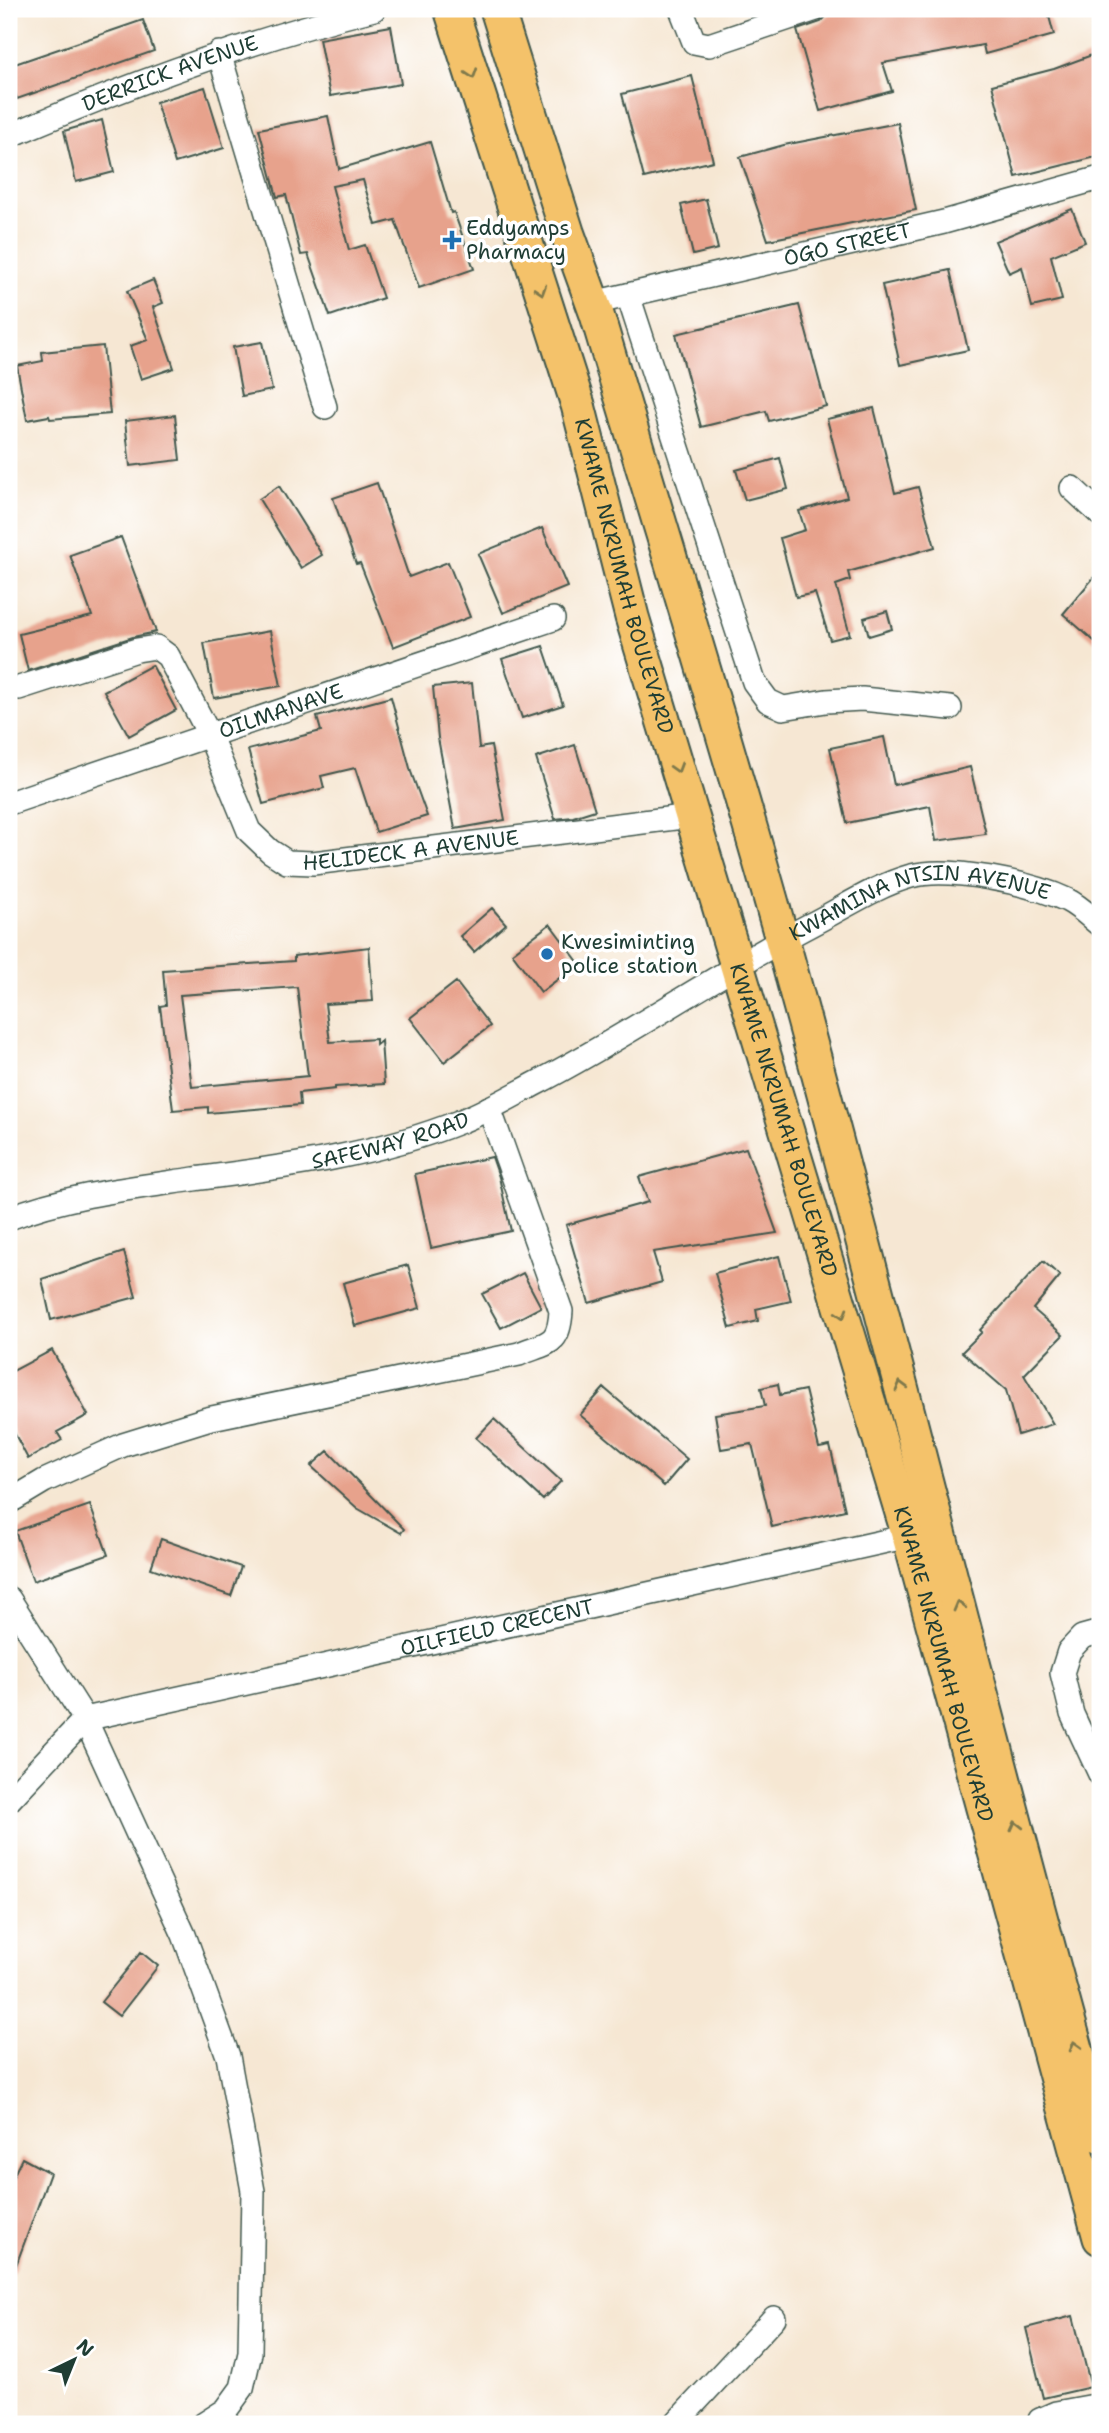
<svg xmlns="http://www.w3.org/2000/svg" width="1109" height="2433" font-family="'Shantell Sans',sans-serif">
  <style>
    .building { fill: #e7a28c; fill-rule: evenodd }
    .lines { fill: none; stroke-linecap: round; stroke-linejoin: round }
    .minor-casing { stroke: #3f564c; stroke-width: 26 }
    .highway-casing { stroke: #3f564c; stroke-width: 37 }
    .minor { stroke: #fff; stroke-width: 23 }
    .highway { stroke: #f4c26a; stroke-width: 33 }
    .oneway { stroke: #7f794c }
    .poi-dot { fill: #1f6fb2; stroke: #fff; stroke-width: 2.5 }
    .labels { text-anchor: middle; dominant-baseline: central; stroke-width: 7; stroke-linejoin: round; paint-order: stroke }
    .street-label { font-size: 21px; fill: #1f3d34; stroke: #fff }
    .poi-label { font-size: 21px; fill: #1f3d34; stroke: #fff; text-anchor: start }
  </style>
  <rect width="100%" height="100%" fill="#fff"/>
  <filter id="ink" filterUnits="userSpaceOnUse"><feTurbulence type="fractalNoise" baseFrequency=".0143" numOctaves="2"/><feDisplacementMap in="SourceGraphic" scale="14" xChannelSelector="R" yChannelSelector="G"/><feConvolveMatrix kernelMatrix="1 2 1 2 8 2 1 2 1" color-interpolation-filters="sRGB"/></filter>
  <filter id="wash" filterUnits="userSpaceOnUse"><feTurbulence type="fractalNoise" baseFrequency=".00686" numOctaves="4" result="noise"/><feDisplacementMap in="SourceGraphic" scale="28" xChannelSelector="R" yChannelSelector="G"/><feGaussianBlur stdDeviation="1.57" result="paint"/><feColorMatrix in="noise" values="0 0 0 0 0 0 0 0 0 0 0 0 0 0 0 0 0 1.4 0 .05"/><feComposite in="paint" operator="in"/></filter>
  <g filter="url(#wash)">
    <rect width="100%" height="100%" fill="#f6e7d3"/>
    <g id="blocks">
      <path class="building" d="M833,9H1047L1054,35L985,54L983,45L883,63L892,91L820,111L797,30L821,22Z
        M143,20L154,51L17,99L9,76V66Z
        M391,26L401,84L330,96L319,39Z
        M1100,52V156L1016,177L992,85L1054,69Z
        M692,76L713,161L644,178L622,94Z
        M205,87L224,148L175,163L156,102Z
        M328,116L339,169L430,142L451,213L454,212L474,269L419,288L395,220L376,225L363,180L332,186L349,250L365,245L383,298L330,316L308,254L301,255L286,195L277,197L259,129Z
        M102,120L114,172L76,182L64,131Z
        M898,123L916,210L768,240L740,157L784,145Z
        M706,199L718,249L693,255L681,205Z
        M1072,209L1085,242L1051,256L1062,300L1032,307L1022,267L1009,273L995,241Z
        M950,270L968,350L900,365L882,285Z
        M153,280L163,303L153,307L174,368L141,379L130,346L148,340L127,291Z
        M799,305L826,406L769,421L766,411L701,427L676,334Z
        M262,342L272,390L242,396L233,347Z
        M103,346L110,414L50,419L49,416L27,420L17,366L43,361L42,352Z
        M874,408L895,493L918,487L935,547L848,572L850,580L836,585L850,635L830,640L815,593L796,597L780,538L805,530L799,511L847,497L827,419Z
        M175,415L180,460L130,466L125,421Z
        M780,458L788,489L745,500L736,470Z
        M377,483L409,577L448,562L470,617L393,647L360,563L356,564L333,498Z
        M279,486L322,555L301,568L259,499Z
        M542,528L567,587L503,613L478,554Z
        M121,537L156,632L133,637L28,671L19,634L92,616L70,555Z
        M1100,570V646L1063,614Z
        M887,611L892,629L869,636L864,618Z
        M270,631L281,686L214,698L204,643Z
        M543,646L563,705L522,718L502,659Z
        M152,665L176,710L129,736L104,691Z
        M472,683L479,748L491,746L505,820L455,829L438,738L433,687Z
        M391,697L411,772L427,816L376,832L355,768L321,776L324,788L263,804L248,750L321,731L317,717Z
        M884,737L894,785L970,767L986,834L936,841L930,806L847,823L830,748Z
        M575,745L595,810L573,817L555,819L536,758Z
        M492,908L506,924L474,952L460,936Z
        M550,924L579,963L541,992L512,953Z
        M369,947L373,1001L325,1004L330,1042L376,1039V1045L381,1041L384,1084L335,1087V1089L299,1093L300,1105L208,1113V1107L173,1110L160,1006L166,1005L163,970L294,961V956ZM297,987L308,1076L192,1087L180,995Z
        M456,982L490,1026L444,1062L410,1018Z
        M746,1148L777,1233L653,1252L662,1282L589,1303L566,1225L648,1202L639,1177Z
        M492,1157L499,1177L511,1231L431,1248L415,1174Z
        M124,1252L136,1297L51,1320L42,1279Z
        M779,1256L791,1301L756,1309L758,1321L730,1328L715,1273Z
        M1043,1261L1060,1276L1033,1309L1063,1335L1024,1375L1053,1424L1018,1435L1006,1390L962,1352L982,1332L980,1330Z
        M408,1265L420,1308L355,1326L343,1283Z
        M523,1273L541,1307L501,1328L482,1294Z
        M52,1350L88,1415L57,1432L62,1440L28,1459L9,1423V1373Z
        M778,1384L780,1395L805,1390L819,1448L830,1446L845,1510L772,1527L752,1444L721,1449L715,1414L765,1406L761,1388Z
        M604,1388L687,1459L664,1486L580,1415Z
        M494,1419L561,1481L543,1500L476,1438Z
        M328,1451L404,1529L401,1533L357,1508L311,1466Z
        M90,1505L108,1555L33,1581L15,1531Z
        M161,1539L241,1567L231,1596L151,1568Z
        M141,1952L158,1966L119,2016L101,2002Z
        M22,2158L50,2173L11,2279H9V2185Z
        M1073,2316L1091,2387L1043,2398L1026,2328Z"/>
    </g>
  </g>
  <g filter="url(#ink)">
    <use href="#blocks" fill-opacity="0" stroke="#3f564c" stroke-width="2"/>
    <g class="lines">
      <defs>
        <g id="minor">
          <path d="M681,9L694,42L709,45L816,9"/>
          <path d="M219,53L325,407"/>
          <path id="s1" d="M9,136C128,85 249,40 374,9"/>
          <path d="M628,295L754,682L768,701L783,708L826,701L862,699L950,708"/>
          <path id="s2" d="M593,303L944,222L1100,178"/>
          <path d="M1072,488L1100,514"/>
          <path id="s3" d="M19,688L137,650L156,647L168,656L209,734L249,831L270,851L287,862L313,863L691,816"/>
          <path id="s4" d="M9,803L553,619"/>
          <path id="s5" d="M9,1218C67,1195 132,1188 194,1179C284,1167 374,1156 459,1122C485,1112 509,1098 533,1085C628,1036 715,975 810,925C842,909 875,886 911,876C949,866 1031,883 1067,900C1079,906 1089,916 1100,925"/>
          <path d="M9,1502L44,1481L123,1445L207,1419L519,1354C548,1342 559,1346 561,1311L489,1108"/>
          <path d="M9,1599L85,1719L184,1935L228,2056L253,2191L250,2353L242,2388L226,2410L204,2424"/>
          <path d="M1100,1632L1082,1637L1069,1651L1062,1673L1072,1714L1100,1774"/>
          <path id="s6" d="M85,1719L909,1536"/>
          <path d="M9,1800L85,1719"/>
          <path d="M675,2424L774,2318"/>
          <path d="M1039,2424L1040,2420L1056,2413L1100,2405"/>
        </g>
        <g id="highway">
          <path id="s7" d="M451,9L578,405L632,617L909,1536L1100,2238"/>
          <path d="M497,9L567,232L597,315C659,524 725,733 783,943C892,1339 989,1739 1100,2135"/>
        </g>
      </defs>
      <use href="#minor" class="minor-casing"/>
      <use href="#highway" class="highway-casing"/>
      <use href="#minor" class="minor"/>
      <use href="#highway" class="highway"/>
    </g>
    <defs><path id="oneway-chevron" d="M-2-3.5L2.5 0L-2 3.5" fill="none" stroke-width="1.6" stroke-linecap="round" stroke-linejoin="round" transform="scale(1.75)"/></defs>
    <g class="oneway">
      <use href="#oneway-chevron" transform="translate(472 74) rotate(72)"/>
      <use href="#oneway-chevron" transform="translate(541 290) rotate(72)"/>
      <use href="#oneway-chevron" transform="translate(677 768) rotate(73)"/>
      <use href="#oneway-chevron" transform="translate(842 1314) rotate(73)"/>
      <use href="#oneway-chevron" transform="translate(901 1386) rotate(-105)"/>
      <use href="#oneway-chevron" transform="translate(959 1606) rotate(-105)"/>
      <use href="#oneway-chevron" transform="translate(1016 1826) rotate(-104)"/>
      <use href="#oneway-chevron" transform="translate(1075 2046) rotate(-106)"/>
    </g>
  </g>
  <g class="poi-dot">
    <path d="M448.5 229.5h7v7h7v7h-7v7h-7v-7h-7v-7h7z"/>
    <circle cx="547" cy="954" r="7"/>
  </g>
  <g class="labels">
    <g class="street-label">
      <text stroke="none"><textPath href="#s1" startOffset="173">DERRICK AVENUE</textPath></text>
      <text stroke="none"><textPath href="#s2" startOffset="261">OGO STREET</textPath></text>
      <text stroke="none"><textPath href="#s7" startOffset="593">KWAME NKRUMAH BOULEVARD</textPath></text>
      <text stroke="none"><textPath href="#s4" startOffset="287">OILMANAVE</textPath></text>
      <text stroke="none"><textPath href="#s3" startOffset="525">HELIDECK A AVENUE</textPath></text>
      <text stroke="none"><textPath href="#s5" startOffset="980">KWAMINA NTSIN AVENUE</textPath></text>
      <text stroke="none"><textPath href="#s7" startOffset="1160">KWAME NKRUMAH BOULEVARD</textPath></text>
      <text stroke="none"><textPath href="#s5" startOffset="390">SAFEWAY ROAD</textPath></text>
      <text stroke="none"><textPath href="#s6" startOffset="422">OILFIELD CRECENT</textPath></text>
      <text stroke="none"><textPath href="#s7" startOffset="1727">KWAME NKRUMAH BOULEVARD</textPath></text>
    </g>
    <g class="poi-label">
      <text x="466" y="228">Eddyamps<tspan x="466" dy="24">Pharmacy</tspan></text>
      <text x="561" y="942">Kwesiminting<tspan x="561" dy="24">police station</tspan></text>
    </g>
  </g>
  <rect width="1109" height="2433" fill="none" stroke="#fff" stroke-width="35"/>
  <g transform="translate(74 2360) rotate(43)" stroke="#ffffff" stroke-width="5" paint-order="stroke">
  <path d="M0-5L12 26L0 18L-12 26Z" fill="#1f3d34"/>
  <text y="-10" font-size="19" font-weight="bold" text-anchor="middle" fill="#1f3d34">N</text>
  </g>
</svg>
